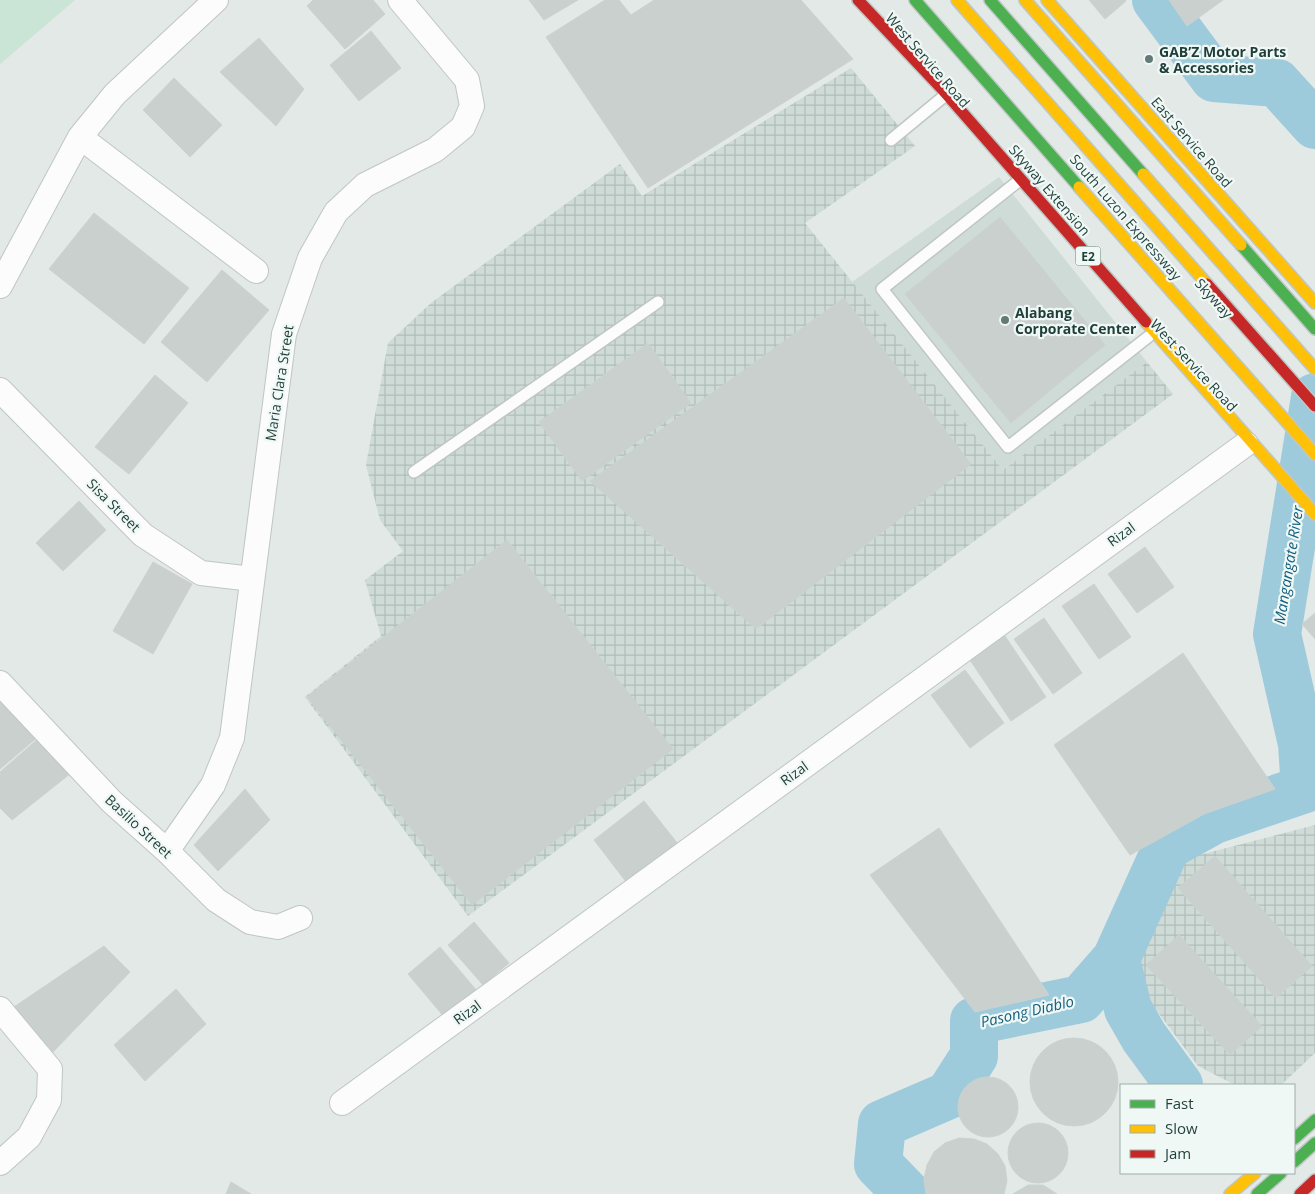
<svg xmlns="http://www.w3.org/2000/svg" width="1315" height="1194" font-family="'Open Sans',sans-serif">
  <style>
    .built { fill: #cfdbd7 }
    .industrial { fill: url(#industrial-grid) }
    .grass { fill: #cae4d5 }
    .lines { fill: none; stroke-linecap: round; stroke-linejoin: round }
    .river { stroke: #9ecbdc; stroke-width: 48 }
    .building { fill: #c9d0ce; stroke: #cbd2d0 }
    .lane-casing { stroke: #bfc6c4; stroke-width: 14 }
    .street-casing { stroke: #bfc6c4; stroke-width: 26 }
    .fast-casing { stroke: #bec7c5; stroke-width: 14 }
    .slow-casing { stroke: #bec7c5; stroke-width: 14 }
    .jam-casing { stroke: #bec7c5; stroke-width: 14 }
    .lane { stroke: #fbfcfb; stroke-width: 11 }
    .street { stroke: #fbfcfb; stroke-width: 24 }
    .fast { stroke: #4caf50; stroke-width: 11 }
    .slow { stroke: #ffc107; stroke-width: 11 }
    .jam { stroke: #c62828; stroke-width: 11 }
    .poi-dot { fill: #637a77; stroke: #f0f8f5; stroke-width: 2 }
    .labels { text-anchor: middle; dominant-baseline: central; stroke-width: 4.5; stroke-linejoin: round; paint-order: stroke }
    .shield { fill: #f0f8f5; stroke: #5e7672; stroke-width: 1 }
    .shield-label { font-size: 12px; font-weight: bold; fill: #1f3e3a }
    .poi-label { font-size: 14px; font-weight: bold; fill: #1f3e3a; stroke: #f0f8f5; text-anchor: start }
    .street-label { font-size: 14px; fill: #1f3e3a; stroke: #f0f8f5 }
    .water-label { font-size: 15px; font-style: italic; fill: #135f7f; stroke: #f0f8f5 }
  </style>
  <defs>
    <pattern id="industrial-grid" width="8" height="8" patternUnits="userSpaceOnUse" patternTransform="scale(1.25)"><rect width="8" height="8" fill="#cfdbd7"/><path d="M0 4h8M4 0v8" fill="none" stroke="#b1bdb9"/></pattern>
  </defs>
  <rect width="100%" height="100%" fill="#e2e9e7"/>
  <path class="built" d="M999,177L1147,362L1003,470L852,282Z"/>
  <path class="industrial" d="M851,68L915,146L805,223L1003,470L1147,362L1173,394L468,916L305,697L381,636L365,580L403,551L380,520L366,465L388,343L431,303L620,164L642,196Z
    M1315,825V1053L1281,1085H1235L1198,1066L1148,999L1134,962L1176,861Z"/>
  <path class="grass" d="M0,0H75L0,64Z"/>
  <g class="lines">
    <path class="river" d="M1156,0L1214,78L1277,83L1315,125
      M1116,959L1128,1009L1144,1037L1179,1085
      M907,1194L878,1164L882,1124L949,1095L974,1056V1021L1081,999L1116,959L1167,846L1214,820L1305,789L1302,744L1277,634L1315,397"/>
  </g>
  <path class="building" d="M313,0H373L385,14L345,49L307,6Z
    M529,0H578L544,20Z
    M605,0H619L631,15L654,0H801L853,59L648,188L546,37Z
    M1089,0H1125L1126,1L1105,19Z
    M1169,0H1223L1187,26Z
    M371,31L401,68L359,101L330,65Z
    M259,38L304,89L276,126L220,72Z
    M174,78L222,125L190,157L143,110Z
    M94,213L189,288L144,344L49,269Z
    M1000,217L1105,345L1011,423L905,294Z
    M222,270L269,310L207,382L161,342Z
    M844,298L971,464L756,629L590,481Z
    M648,343L691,403L582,481L539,422Z
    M155,375L188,403L129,474L95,447Z
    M79,501L106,530L63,571L36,543Z
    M507,540L673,749L472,905L307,697Z
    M1145,547L1174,587L1137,613L1108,574Z
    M153,562L192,584L153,654L113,631Z
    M1094,584L1131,637L1099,659L1062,606Z
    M1315,613V639L1302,624Z
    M1044,618L1082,673L1053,694L1014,639Z
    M1005,636L1046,697L1011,721L970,660Z
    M1183,653L1275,789L1204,814L1120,698Z
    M965,670L1004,723L970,748L931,695Z
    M4,698L39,736L0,769V702Z
    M1120,698L1204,814L1130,855L1054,745Z
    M39,738L71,773L12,820L0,808V772Z
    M245,789L270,820L218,871L194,845Z
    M644,801L678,844L627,883L594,840Z
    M939,828L1049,995L975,1012L870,875Z
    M1215,856L1312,966L1276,998L1178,888Z
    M474,922L509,963L483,985L448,945Z
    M1179,935L1262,1026L1230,1055L1146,965Z
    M104,946L130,972L53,1052L14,1007Z
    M440,947L477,991L445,1018L408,974Z
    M176,989L206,1024L145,1081L114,1045Z
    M1030 1082a44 44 0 1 1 88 0a44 44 0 1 1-88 0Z
    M958 1107a30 30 0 1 1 60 0a30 30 0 1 1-60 0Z
    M1008 1153a30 30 0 1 1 60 0a30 30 0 1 1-60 0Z
    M959,1138L974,1139L987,1144L998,1154L1005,1166L1007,1181L1004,1194H926L924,1179L927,1165L934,1152L945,1143Z
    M231,1182L251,1194H226Z
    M1028,1185H1043L1057,1194H1013Z"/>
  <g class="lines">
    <defs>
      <path id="lane" d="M891,140L942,98
        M1016,183L882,289L1008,447L1148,337
        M414,472L658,302"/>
      <path id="street" d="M80,137L256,271
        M0,286L80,137L115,94L216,0
        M0,390L143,535L201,573L252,579
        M0,683L112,802L167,851L216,900L250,922L278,927L300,918
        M167,851L213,785L232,738L284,334L310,258L336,212L365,185L435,150L463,127L472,106L467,80L400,0
        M0,1009L50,1069L49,1100L29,1137L0,1163
        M342,1103L1246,444"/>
      <path id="fast" d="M915,0L1079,187
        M990,0L1143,174
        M1241,245L1315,329
        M1294,1139L1315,1120
        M1294,1162L1315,1143
        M1257,1194L1281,1173"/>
      <path id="slow" d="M957,0L1207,284
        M1025,0L1241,245
        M1047,0L1315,303
        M1143,174L1315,369
        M1079,187L1315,454
        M1146,322L1315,514
        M1230,1194L1255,1173"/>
      <path id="jam" d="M858,0L941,88L1146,322
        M1207,284L1315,406
        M1300,1194L1315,1180"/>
    </defs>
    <use href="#lane" class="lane-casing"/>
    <use href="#street" class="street-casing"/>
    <use href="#fast" class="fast-casing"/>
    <use href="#slow" class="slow-casing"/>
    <use href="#jam" class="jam-casing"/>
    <use href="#lane" class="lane"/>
    <use href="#street" class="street"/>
    <use href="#fast" class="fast"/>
    <use href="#slow" class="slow"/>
    <use href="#jam" class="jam"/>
  </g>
  <g class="poi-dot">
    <circle cx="1149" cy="59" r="5"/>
    <circle cx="1005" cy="320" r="5"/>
  </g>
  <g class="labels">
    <rect class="shield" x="1075.5" y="246.5" width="25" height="19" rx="4"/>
    <g class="shield-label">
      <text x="1088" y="256">E2</text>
    </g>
    <g class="poi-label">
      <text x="1159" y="51">GAB’Z Motor Parts<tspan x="1159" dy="16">&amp; Accessories</tspan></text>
      <text x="1015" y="312">Alabang<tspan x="1015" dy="16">Corporate Center</tspan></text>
    </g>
    <g class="street-label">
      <text transform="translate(928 60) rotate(49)">West Service Road</text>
      <text transform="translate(1192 142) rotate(49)">East Service Road</text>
      <text transform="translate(1050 190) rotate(49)">Skyway Extension</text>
      <text transform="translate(1126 217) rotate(49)">South Luzon Expressway</text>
      <text transform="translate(1214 298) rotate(48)">Skyway</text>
      <text transform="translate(1194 365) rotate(47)">West Service Road</text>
      <text transform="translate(279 383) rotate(-81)">Maria Clara Street</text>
      <text transform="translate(114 505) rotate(45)">Sisa Street</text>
      <text transform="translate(1121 534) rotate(-36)">Rizal</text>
      <text transform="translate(794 773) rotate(-36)">Rizal</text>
      <text transform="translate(139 826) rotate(43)">Basilio Street</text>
      <text transform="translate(467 1012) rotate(-36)">Rizal</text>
    </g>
    <g class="water-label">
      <text transform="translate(1288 565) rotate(-81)">Mangangate River</text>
      <text transform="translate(1027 1011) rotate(-13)">Pasong Diablo</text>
    </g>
  </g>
  <rect x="1120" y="1084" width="175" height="90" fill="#f0f8f5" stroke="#9caeaa"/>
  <rect x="1130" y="1100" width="25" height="8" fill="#4caf50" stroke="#9caeaa"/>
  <text x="1165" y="1109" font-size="15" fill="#1f3e3a">Fast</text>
  <rect x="1130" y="1125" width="25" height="8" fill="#ffc107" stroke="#9caeaa"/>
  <text x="1165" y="1134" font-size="15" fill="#1f3e3a">Slow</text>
  <rect x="1130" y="1150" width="25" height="8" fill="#c62828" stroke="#9caeaa"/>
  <text x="1165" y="1159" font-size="15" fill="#1f3e3a">Jam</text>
</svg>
